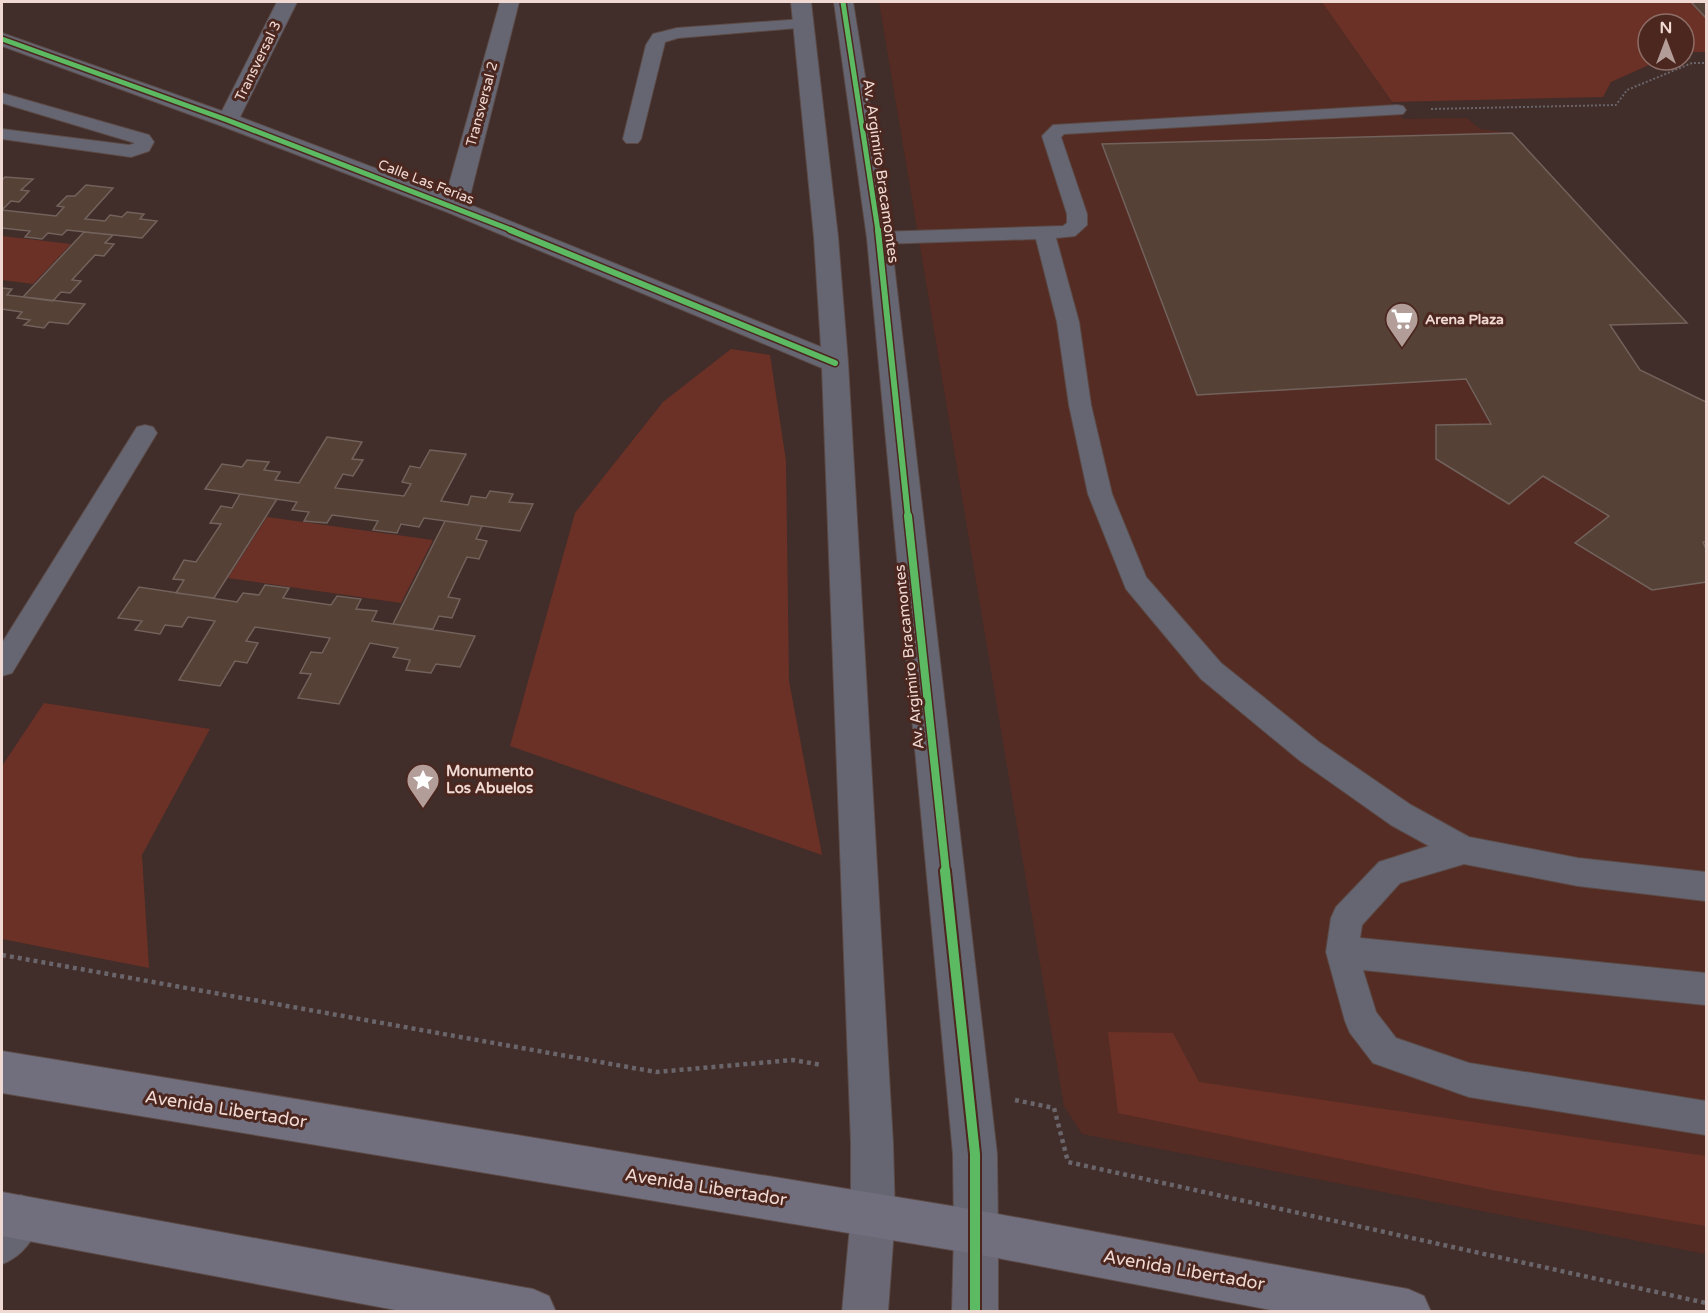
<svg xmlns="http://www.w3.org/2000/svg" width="1708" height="1313" font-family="'Varela Round',sans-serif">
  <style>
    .built { fill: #552c24 }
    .green { fill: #6b3126 }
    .building { fill: #564136; stroke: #72625c; stroke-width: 1.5 }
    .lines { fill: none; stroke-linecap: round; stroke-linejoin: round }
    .lane-casing { stroke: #5b4a46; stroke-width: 2 }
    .street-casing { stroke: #5b4a46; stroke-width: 2 }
    .secondary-casing { stroke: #5b4a46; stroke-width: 2 }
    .primary-casing { stroke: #5b4a46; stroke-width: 2 }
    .path-far1 { stroke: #6a656b; stroke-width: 2; stroke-dasharray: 2 2; stroke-linecap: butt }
    .path { stroke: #6a656b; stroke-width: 4.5; stroke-dasharray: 4 4; stroke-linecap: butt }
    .lane { fill: #666673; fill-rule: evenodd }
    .street { fill: #666673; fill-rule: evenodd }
    .secondary { fill: #6a6875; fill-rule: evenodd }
    .primary { fill: #716e7e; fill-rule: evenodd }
    .cycleway-far3-casing { stroke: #4b271f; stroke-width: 8 }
    .cycleway-far2-casing { stroke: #4b271f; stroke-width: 9 }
    .cycleway-far1-casing { stroke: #4b271f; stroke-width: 11 }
    .cycleway-casing { stroke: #4b271f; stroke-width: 14 }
    .cycleway-far3 { stroke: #5cba63; stroke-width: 5 }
    .cycleway-far2 { stroke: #5cba63; stroke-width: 6 }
    .cycleway-far1 { stroke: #5cba63; stroke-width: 8 }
    .cycleway { stroke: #5cba63; stroke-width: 10 }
    .labels { text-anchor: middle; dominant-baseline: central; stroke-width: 6; stroke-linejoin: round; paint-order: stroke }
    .far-street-label { font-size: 14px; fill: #f1d9d3; stroke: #4b271f }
    .far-poi-label { font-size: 14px; font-weight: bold; fill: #f1d9d3; stroke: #4b271f; text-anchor: start }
    .street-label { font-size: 15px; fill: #f1d9d3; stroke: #4b271f }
    .poi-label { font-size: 15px; font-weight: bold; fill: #f1d9d3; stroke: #4b271f; text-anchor: start }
    .near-street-label { font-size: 18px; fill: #f1d9d3; stroke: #4b271f }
  </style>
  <rect width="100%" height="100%" fill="#412d29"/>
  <path class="built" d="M879,2H1322L1403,119L1467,118L1480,129L1512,133L1687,323L1611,326L1640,370L1706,402V1254L1082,1134L1064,1106Z"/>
  <path class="green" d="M1322,2H1691L1706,18V52H1684V24H1648V60H1660L1611,82L1603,97L1392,102Z
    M2,236L71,244L33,284L2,280Z
    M731,349L770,355L786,461L789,681L822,855L510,746L575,513L663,402Z
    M267,517L433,540L401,603L228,578Z
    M44,703L210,729L142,855L149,968L2,939V766Z
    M1108,1032L1173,1033L1199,1082L1706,1156V1226L1497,1191L1118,1113Z"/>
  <path class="building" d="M1691,2H1706V18Z
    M1512,133L1687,323L1610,325L1640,370L1706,402V542H1703L1706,549V582L1652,590L1575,543L1609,516L1543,476L1509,504L1436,459V425L1491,424L1466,379L1197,395L1102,144Z
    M5,177L33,179L21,190L29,191L19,202L11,201L2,210L56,216L64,207L57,206L67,196H75L86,185L113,188L85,219L105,221L110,215L122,217L127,212L144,214L140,219L157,221L142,238L67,230L62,235L48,233L42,239L25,237L30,231L2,228V180Z
    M84,232L113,235L105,243L114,244L104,256L95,255L72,280L81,281L70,293L61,292L53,301L23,297Z
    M2,288L12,289L7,295L85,304L68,324L49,322L44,328L24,325L30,320L17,318L22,312L2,309Z
    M327,437L362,442L352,459L363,460L353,476L343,474L335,488L404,496L411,484L402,482L410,466L420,468L430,450L466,454L441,501L468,505L471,496L486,498L490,491L513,494L509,502L533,504L520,531L424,518L419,527L401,524L397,533L373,530L378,521L332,515L327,523L304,521L309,512L292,510L297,502L205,489L222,464L242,467L247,460L269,462L264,470L280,472L275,480L299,483Z
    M240,494L277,499L214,598L176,593L184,580L173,579L184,560L196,562L221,524L210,523L221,506L232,508Z
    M445,521L482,526L476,539L487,541L479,559L467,557L448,597L460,599L452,618L439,616L433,629L393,624Z
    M265,585L289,588L283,598L331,605L337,596L361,599L356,609L377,611L372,621L475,636L460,667L436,664L431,673L406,670L410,660L393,657L398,648L370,643L339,704L298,698L311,674L300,673L311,652L322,653L330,638L255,627L246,641L258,643L247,663L235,661L220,686L179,680L215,621L188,617L182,627L165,625L160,634L135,630L142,621L118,618L139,587L237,602L243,593L259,595Z"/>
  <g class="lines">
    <defs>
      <path id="lane" d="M803,19L811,24L809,27L678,38L665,42L641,139L638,143H626L623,139L646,45L653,34L677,28Z
        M2,93L149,135L154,142L149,151L131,157L2,139V129L129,145L135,143L2,103Z
        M1397,105L1403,106L1406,110L1403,114L1064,134L1061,137L1087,214V225L1075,236L1056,238L1079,322L1091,405L1112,494L1146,577L1221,663L1319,742L1411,805L1469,837L1578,858L1706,872V901L1578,886L1464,864L1400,883L1362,925L1360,938L1706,973V1005L1363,970L1376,1012L1396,1038L1469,1063L1706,1101V1135L1469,1097L1373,1063L1350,1033L1345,1021L1326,952L1331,918L1336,907L1379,862L1429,846L1391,825L1299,760L1201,679L1126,589L1088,494L1069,405L1057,322L1036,239L879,244L872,242L869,238L872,234L879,232L1063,226L1067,223V214L1042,136L1053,125Z
        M145,425L153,427L157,433L12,673L2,676V643L137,427Z"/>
      <path id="street" d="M277,2H297L240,117L446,195L500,2H519L468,204L821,347L814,237L791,2H811L838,237L848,363L893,1144L895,1215L889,1231L873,1237L857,1231L851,1215V1144L822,368L447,212L219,125L2,46V33L222,111Z
        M834,2H853L891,238L997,1154L998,1232L992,1248L976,1254L960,1248L954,1232L953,1154L867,238Z
        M21,1195L37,1201L43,1217C34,1238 24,1256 2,1264V1206L5,1201Z"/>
      <path id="secondary" d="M873,1193L889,1199L895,1215L888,1312H842L851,1215L857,1199Z
        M976,1210L992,1216L998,1232V1312H952L954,1232L960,1216Z"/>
      <path id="primary" d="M2,1051L976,1210L1408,1289L1424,1296L1431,1312H1281L976,1254L2,1093Z
        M2,1192L533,1289L549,1296L556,1312H406L2,1236Z"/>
    </defs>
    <use href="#lane" class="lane-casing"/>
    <use href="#street" class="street-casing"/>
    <use href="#secondary" class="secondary-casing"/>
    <use href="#primary" class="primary-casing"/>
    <path class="path-far1" d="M1431,109L1616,105L1627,90L1692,63H1706"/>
    <path class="path" d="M2,955L656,1072L793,1060L822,1065
      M1015,1100L1054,1108L1068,1162L1706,1303"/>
    <use href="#lane" class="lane"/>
    <use href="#street" class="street"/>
    <use href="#secondary" class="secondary"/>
    <use href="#primary" class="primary"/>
    <defs>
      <path id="cycleway-far3" d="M843,2L878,231
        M2,39L227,120L514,231"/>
      <path id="cycleway-far2" d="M510,230L835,363
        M878,230L908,517"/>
      <path id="cycleway-far1" d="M908,516L946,873"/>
      <path id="cycleway" d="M945,871L975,1154V1312"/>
    </defs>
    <use href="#cycleway-far3" class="cycleway-far3-casing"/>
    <use href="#cycleway-far2" class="cycleway-far2-casing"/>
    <use href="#cycleway-far1" class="cycleway-far1-casing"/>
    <use href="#cycleway" class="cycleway-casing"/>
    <use href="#cycleway-far3" class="cycleway-far3"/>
    <use href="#cycleway-far2" class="cycleway-far2"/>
    <use href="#cycleway-far1" class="cycleway-far1"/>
    <use href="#cycleway" class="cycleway"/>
  </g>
  <defs>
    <symbol id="supermarket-pin" viewBox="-11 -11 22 30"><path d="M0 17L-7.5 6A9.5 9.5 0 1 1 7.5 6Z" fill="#b39d98" stroke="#4b271f"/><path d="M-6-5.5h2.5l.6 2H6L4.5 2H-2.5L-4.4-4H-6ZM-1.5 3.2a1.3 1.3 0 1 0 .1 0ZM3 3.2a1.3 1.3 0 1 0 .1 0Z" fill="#fff"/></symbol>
    <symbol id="sight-pin" viewBox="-11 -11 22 30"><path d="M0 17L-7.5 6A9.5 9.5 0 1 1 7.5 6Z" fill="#b39d98" stroke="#4b271f"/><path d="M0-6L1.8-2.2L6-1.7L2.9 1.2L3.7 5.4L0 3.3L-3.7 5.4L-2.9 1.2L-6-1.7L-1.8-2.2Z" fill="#fff"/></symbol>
  </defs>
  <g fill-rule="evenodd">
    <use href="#supermarket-pin" x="1383" y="300" width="38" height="52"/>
    <use href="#sight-pin" x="404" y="761" width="38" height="52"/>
  </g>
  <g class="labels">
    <g class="far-street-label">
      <text transform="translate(258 61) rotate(-64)">Transversal 3</text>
      <text transform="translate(482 104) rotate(-75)">Transversal 2</text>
      <text transform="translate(426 182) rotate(21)">Calle Las Ferias</text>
    </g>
    <g class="far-poi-label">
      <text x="1425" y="319">Arena Plaza</text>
    </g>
    <g class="street-label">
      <text transform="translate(881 171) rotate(82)">Av. Argimiro Bracamontes</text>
      <text transform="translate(909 657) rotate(-96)">Av. Argimiro Bracamontes</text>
    </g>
    <g class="poi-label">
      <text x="446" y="771">Monumento<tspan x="446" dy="17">Los Abuelos</tspan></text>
    </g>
    <g class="near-street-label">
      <text transform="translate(226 1109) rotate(9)">Avenida Libertador</text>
      <text transform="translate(706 1187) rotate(9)">Avenida Libertador</text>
      <text transform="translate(1184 1270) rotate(10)">Avenida Libertador</text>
    </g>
  </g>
  <rect width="1708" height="1313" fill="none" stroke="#f1d9d3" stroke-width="6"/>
  <g transform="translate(1666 42)"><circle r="28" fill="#4b271f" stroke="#8d6e67" stroke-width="1.5"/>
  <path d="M0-4.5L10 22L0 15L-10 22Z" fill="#b39d98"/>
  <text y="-9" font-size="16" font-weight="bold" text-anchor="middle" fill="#f1d9d3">N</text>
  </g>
</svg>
